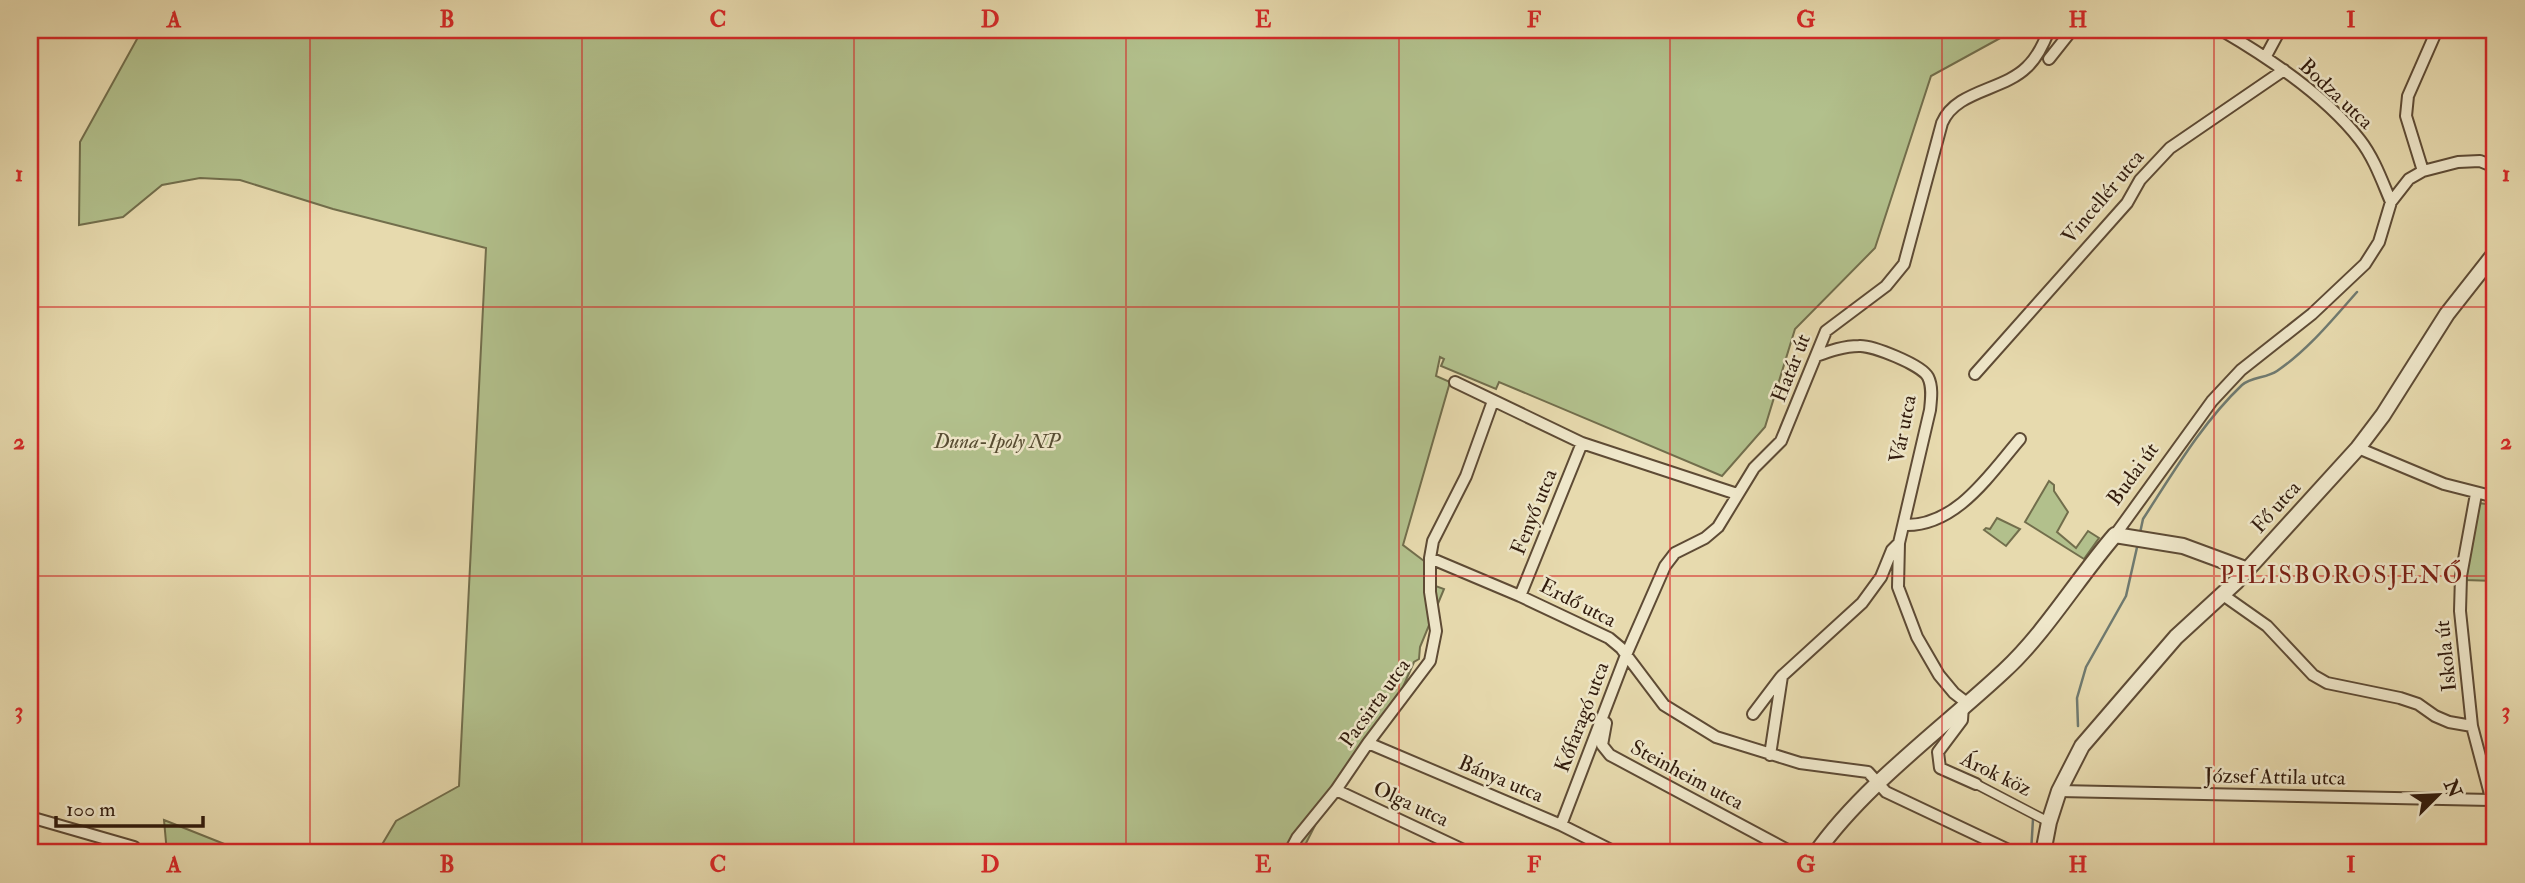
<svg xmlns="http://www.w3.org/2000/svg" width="2525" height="883" font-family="'IM FELL Double Pica',serif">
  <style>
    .green { fill: #b2c08c; stroke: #726e4c; stroke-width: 2 }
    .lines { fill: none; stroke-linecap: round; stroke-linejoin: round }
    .stream { stroke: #6f7a70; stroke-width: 2.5 }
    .pedestrian-casing { stroke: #5e4b35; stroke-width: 11 }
    .minor-casing { stroke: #5e4b35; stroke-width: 14 }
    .tertiary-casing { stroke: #5e4b35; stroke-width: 18 }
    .pedestrian { stroke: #efe7ca; stroke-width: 8 }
    .minor { stroke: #efe7ca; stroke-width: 10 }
    .tertiary { stroke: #efe7ca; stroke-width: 14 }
    .grid { fill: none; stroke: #d62828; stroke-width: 2; stroke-opacity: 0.55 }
    .labels { text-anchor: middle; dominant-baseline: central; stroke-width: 5; stroke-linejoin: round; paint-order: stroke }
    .street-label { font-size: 21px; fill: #311b0d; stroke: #efe7ca }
    .park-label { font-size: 21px; font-style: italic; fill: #584d33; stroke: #efe7ca }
    .quarter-label { font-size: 24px; letter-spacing: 2px; fill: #7a1f14; stroke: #efe7ca }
    .neatline { fill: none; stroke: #d62828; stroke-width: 2.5 }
    .grid-label { font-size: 23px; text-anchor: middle; font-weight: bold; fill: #d62828 }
  </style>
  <rect width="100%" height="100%" fill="#e7daae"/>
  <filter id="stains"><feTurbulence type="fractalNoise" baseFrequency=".00286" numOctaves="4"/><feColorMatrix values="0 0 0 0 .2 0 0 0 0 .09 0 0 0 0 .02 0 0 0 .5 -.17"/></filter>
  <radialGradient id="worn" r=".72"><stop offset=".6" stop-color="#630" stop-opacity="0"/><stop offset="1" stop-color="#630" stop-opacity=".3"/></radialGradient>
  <path class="green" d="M142,30H2005L2004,36L1931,76L1875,248L1795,329L1765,427L1722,476L1499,382L1496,389L1441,366L1444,359L1440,357L1436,376L1450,382L1403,545L1432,567L1427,583L1444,589L1420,647L1419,659L1414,662L1399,696L1328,800L1301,853H377L396,821L459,786L486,248L333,209L240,180L200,178L162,185L123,217L79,225L80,142Z
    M2049,481L2054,485V491L2068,512L2057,532L2076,548L2088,531L2099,538L2084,559L2025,522Z
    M2478,503L2495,505V581L2465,580Z
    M1997,518L2020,529L2006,546L1984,530L1986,528L1990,529Z
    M164,820L247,853H167Z"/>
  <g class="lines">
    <path class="stream" d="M2140,533L2143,519C2173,473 2202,423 2242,385C2251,377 2267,378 2277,371C2308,350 2332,320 2357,292
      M2078,726L2077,698L2086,667L2126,596L2138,543
      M2031,853L2033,819"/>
    <defs>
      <path id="pedestrian" d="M1976,784L2049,822"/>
      <path id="minor" d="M2221,30C2269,58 2326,96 2360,140C2374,158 2382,181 2391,202
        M2266,56L2280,30
        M2049,59L2072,30
        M2423,171L2406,116L2408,96L2437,30
        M1975,374L2127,203L2140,180L2170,148L2284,70
        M1455,382L1582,443L1737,494
        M2358,448L2444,484L2495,497
        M2476,494L2461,576L2460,611L2472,726L2495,813
        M1904,525C1956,527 1990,474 2020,439
        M2115,535L2212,401L2241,370L2312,314L2365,264L2379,242L2391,202L2409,179L2423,171L2458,162L2480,161L2495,167
        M1899,543L1898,587L1917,637L1939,675L1954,693L1967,703
        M1430,558L1520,596L1609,638L1621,648L1664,705L1716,737L1800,763L1868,772L1886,792L2015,853
        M2223,595L2267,626L2313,675L2327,683L2400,698L2418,704L2435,716L2449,722L2472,726
        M1520,596L1582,443
        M1963,706L1962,720L1938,752L1940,768L1976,784
        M1753,714L1781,677
        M1606,723L1602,745L1610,755L1793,853
        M1368,743L1561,825L1617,853
        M1770,755L1782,676L1862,603L1881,577L1892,550L1899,543L1930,410C1931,400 1933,387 1928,377C1922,365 1872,345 1859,346C1844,346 1830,351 1816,356
        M1336,790L1470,853
        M2059,791L2491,800
        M30,817L134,847V853
        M1561,825L1626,655L1665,566L1675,553L1705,538L1718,527L1754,468L1781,441L1826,331L1886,286L1904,264L1942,123C1956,90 2003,91 2027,67C2037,58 2044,43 2049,30
        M1822,845L1840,853
        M1289,853L1297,838L1336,790L1368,743L1430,661L1436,631L1430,592V558L1433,541L1466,476L1493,401"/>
      <path id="tertiary" d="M1816,853C1863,786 1943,728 2004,671C2046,632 2077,579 2115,535L2183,546L2248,570
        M2043,853L2049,822L2059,791L2082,746L2176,637L2237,581L2358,448L2383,415L2447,314L2495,253"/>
    </defs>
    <use href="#pedestrian" class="pedestrian-casing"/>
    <use href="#minor" class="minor-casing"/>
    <use href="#tertiary" class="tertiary-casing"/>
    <use href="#pedestrian" class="pedestrian"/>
    <use href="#minor" class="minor"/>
    <use href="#tertiary" class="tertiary"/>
  </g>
  <path class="grid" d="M310,30V853M582,30V853M854,30V853M1126,30V853M1399,30V853M1670,30V853M1942,30V853M2214,30V853M30,307H2495M30,576H2495"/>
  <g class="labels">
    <g class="street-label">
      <text transform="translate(2336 94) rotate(43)">Bodza utca</text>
      <text transform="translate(2103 197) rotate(-50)">Vincellér utca</text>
      <text transform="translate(1791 368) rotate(-68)">Határ út</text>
      <text transform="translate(1903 429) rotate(-79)">Vár utca</text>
      <text transform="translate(2133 474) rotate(-54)">Budai út</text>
      <text transform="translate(2276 507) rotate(-48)">Fő utca</text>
      <text transform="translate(1534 512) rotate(-68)">Fenyő utca</text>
      <text transform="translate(1578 603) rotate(27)">Erdő utca</text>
      <text transform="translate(2446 656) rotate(-96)">Iskola út</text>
      <text transform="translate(1375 703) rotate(-54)">Pacsirta utca</text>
      <text transform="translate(1582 717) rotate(-69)">Kőfaragó utca</text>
      <text transform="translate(1996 774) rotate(26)">Árok köz</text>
      <text transform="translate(1687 775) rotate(28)">Steinheim utca</text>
      <text transform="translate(2275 777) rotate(1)">József Attila utca</text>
      <text transform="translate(1501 779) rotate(23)">Bánya utca</text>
      <text transform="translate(1411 804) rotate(25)">Olga utca</text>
    </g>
    <g class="park-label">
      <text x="997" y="441">Duna-Ipoly NP</text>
    </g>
    <g class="quarter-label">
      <text x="2342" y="575">PILISBOROSJENŐ</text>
    </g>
  </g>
  <rect width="2525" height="883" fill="none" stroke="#e7daae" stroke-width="77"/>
  <g transform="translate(2438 795) rotate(66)" stroke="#efe7ca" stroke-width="5" paint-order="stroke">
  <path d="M0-5L12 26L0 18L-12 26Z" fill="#311b0d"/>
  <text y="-10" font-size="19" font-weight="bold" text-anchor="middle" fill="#311b0d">N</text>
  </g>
  <path d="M56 816v10h147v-10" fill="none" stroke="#311b0d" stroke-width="3.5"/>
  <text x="66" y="816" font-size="21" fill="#311b0d" stroke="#efe7ca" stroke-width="5" paint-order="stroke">100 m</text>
  <rect x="38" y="38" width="2448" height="806" class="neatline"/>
  <g class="grid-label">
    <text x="174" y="27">A</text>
    <text x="447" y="27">B</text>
    <text x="718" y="27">C</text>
    <text x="990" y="27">D</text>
    <text x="1263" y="27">E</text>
    <text x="1534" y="27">F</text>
    <text x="1806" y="27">G</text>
    <text x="2078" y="27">H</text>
    <text x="2351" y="27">I</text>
    <text x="19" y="181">1</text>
    <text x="2506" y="181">1</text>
    <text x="19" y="449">2</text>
    <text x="2506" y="449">2</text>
    <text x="19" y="718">3</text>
    <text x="2506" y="718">3</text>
    <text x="174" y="872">A</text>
    <text x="447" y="872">B</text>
    <text x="718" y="872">C</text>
    <text x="990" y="872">D</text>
    <text x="1263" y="872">E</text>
    <text x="1534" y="872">F</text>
    <text x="1806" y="872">G</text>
    <text x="2078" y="872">H</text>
    <text x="2351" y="872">I</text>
  </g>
  <rect width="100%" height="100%" filter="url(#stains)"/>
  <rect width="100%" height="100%" fill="url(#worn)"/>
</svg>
